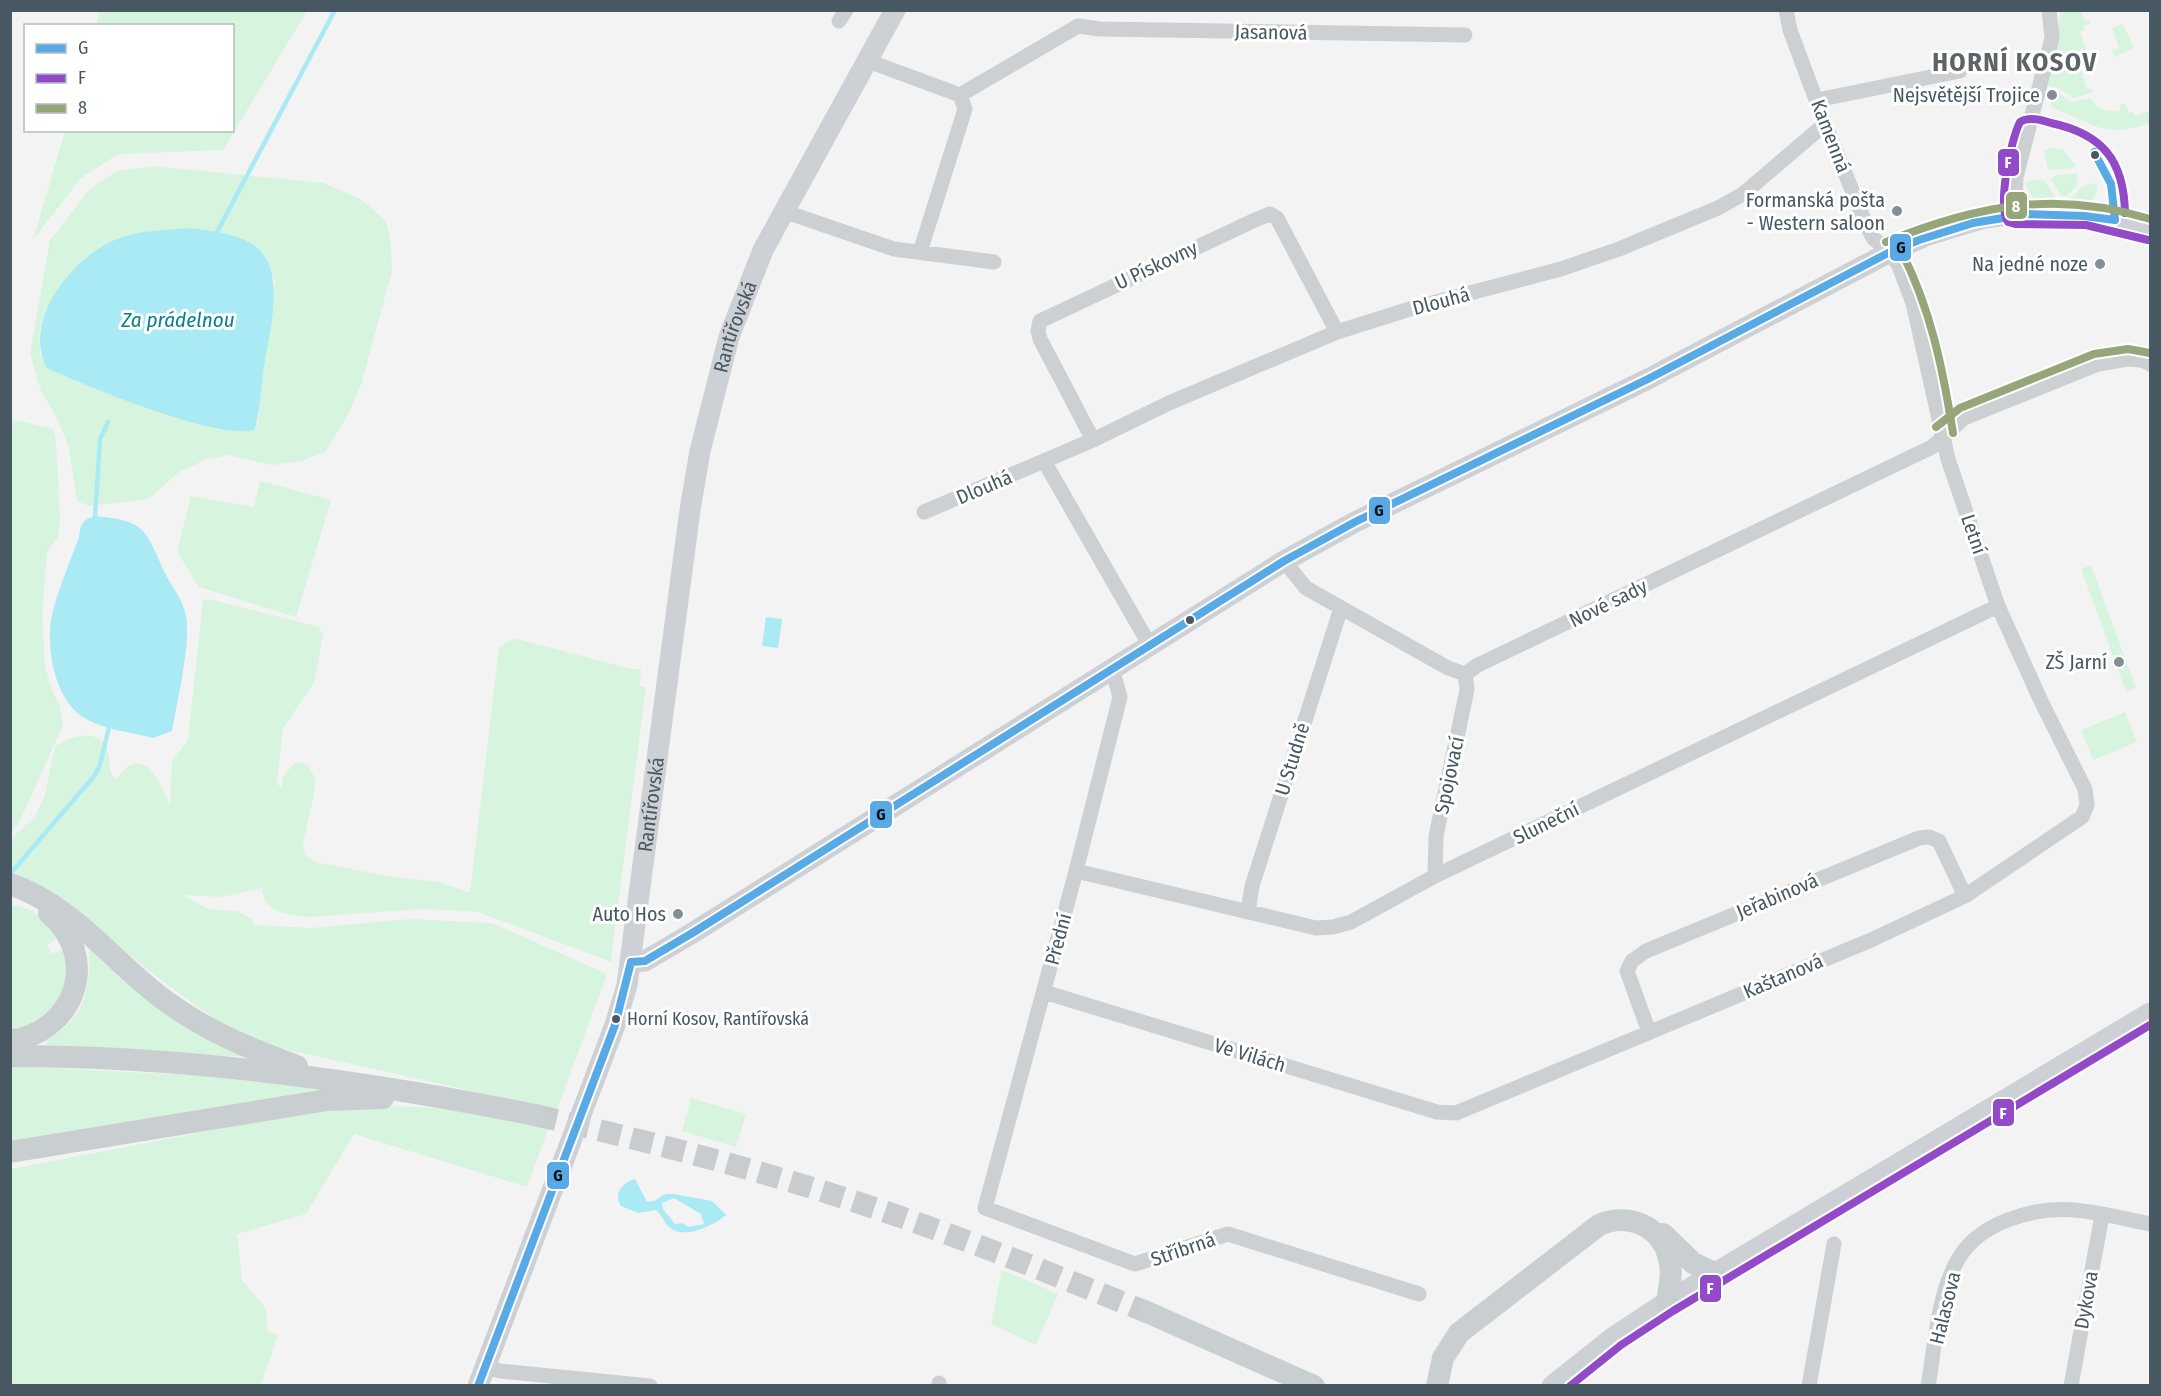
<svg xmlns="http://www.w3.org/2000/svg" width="2161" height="1396" font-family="'Fira Sans Condensed',sans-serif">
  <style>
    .green { fill: #d7f4df; fill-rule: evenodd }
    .water { fill: #a9eaf4; fill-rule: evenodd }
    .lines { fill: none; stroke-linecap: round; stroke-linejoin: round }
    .stream { stroke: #a9eaf4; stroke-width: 4.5 }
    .primary-tunnel { stroke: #c9cccf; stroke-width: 22; stroke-dasharray: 22 11; stroke-linecap: butt }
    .street { stroke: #cdd0d2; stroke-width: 15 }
    .secondary { stroke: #cdd0d4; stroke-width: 21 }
    .primary { stroke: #c9ced1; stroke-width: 22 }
    .bus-1-casing { stroke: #fff; stroke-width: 12 }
    .bus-2-casing { stroke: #fff; stroke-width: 12 }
    .bus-3-casing { stroke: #fff; stroke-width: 12 }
    .bus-1 { stroke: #58aae6; stroke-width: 8 }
    .bus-2 { stroke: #924ac9; stroke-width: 8 }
    .bus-3 { stroke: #96a679; stroke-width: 8 }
    .poi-dot { fill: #848e95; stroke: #fff; stroke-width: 2 }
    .bus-dot { fill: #485862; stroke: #fff; stroke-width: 2 }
    .labels { text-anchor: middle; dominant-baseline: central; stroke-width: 6; stroke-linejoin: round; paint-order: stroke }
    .bus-label { font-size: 18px; fill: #485862; stroke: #fff; text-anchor: start }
    .street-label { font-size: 20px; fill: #485862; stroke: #fff }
    .poi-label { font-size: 20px; fill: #485862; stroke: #fff; text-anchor: end }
    .water-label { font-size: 21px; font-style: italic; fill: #057f91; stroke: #fff }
    .district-label { font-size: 26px; font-weight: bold; letter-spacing: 1.5px; fill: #5e6368; stroke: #fff }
    .line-badge { stroke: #fff; stroke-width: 2 }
    .badge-label { font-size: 16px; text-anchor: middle; font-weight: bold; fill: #fff }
    .pale-badge-label { font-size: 16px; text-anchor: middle; font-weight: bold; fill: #111 }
  </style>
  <rect width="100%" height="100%" fill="#f4f3f3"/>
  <path class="green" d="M100,11H307L223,150L118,154L81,178L33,240L65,131L232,130V26L96,25Z
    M2061,11H2081L2085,21L2089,20L2090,23L2083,26L2084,30L2080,31L2088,55L2092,53L2093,57L2082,60L2083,64L2080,66L2087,89L2091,88L2093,92L2074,98L2059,88L2046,85Z
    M2123,24L2134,48L2115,57L2112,51L2119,48L2112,28Z
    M2054,90L2072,102L2090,98C2098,109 2108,113 2121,110L2120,105L2125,103L2129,113L2133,112L2134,116L2150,111V123C2103,139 2094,124 2051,107V100L2057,98Z
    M2051,148L2062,149L2075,165L2073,168L2048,170L2044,152Z
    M153,166L323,183L361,199L386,221L391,244L392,271L361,385L348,415L325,452L302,461L272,465L227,455L205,460L179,472L149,499L89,506L77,501L69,448L57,418L41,391L30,353L50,240L90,189L117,171ZM189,228L234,237L275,279L259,394L258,424L41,357C32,309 63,285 95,258C103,251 112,241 121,238C142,230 167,230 189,228Z
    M2077,173V186L2066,196L2060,195L2051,179L2054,176Z
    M2040,179L2045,181L2060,205C2041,205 2031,201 2025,182Z
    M2097,183C2098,204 2083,205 2066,206L2067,201L2085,185Z
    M11,419L53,429L56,441L60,521L58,538L47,551L42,616L45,666L52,691L59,703L63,725L19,823L11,832Z
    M260,481L331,500L296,617L199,587L177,552L191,496L254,507Z
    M2091,565L2136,688L2126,692L2081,569Z
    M209,599L319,627L323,635L314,683L283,728L277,783L281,788L283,776L296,762L308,765L315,778L314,794L303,844L305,855L315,862L387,876L440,882L470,893L499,647L514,638L631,669H641L640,686L646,687L611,960L614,963L478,912L422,909L310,917C288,915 264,914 262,888L222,897L183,895L208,909L238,911L253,920V925L311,928L410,919L492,923L607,974L557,1110L266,1045L219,1022L162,981L55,895L11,871V839L35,816L44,798L55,747C70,735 100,727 108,752C111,761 108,772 115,779C120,776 121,773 125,769C147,748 165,792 170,805L172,760L188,740L203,600Z
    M2125,712L2137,742L2093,760L2081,730Z
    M11,905C33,906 46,921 60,937L47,945L52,954L66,948L68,984L46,1019L11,1034Z
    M89,944L245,1054L244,1057L46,1045V1041C88,1016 90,989 89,944Z
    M11,1066L211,1076L341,1091L11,1144Z
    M691,1098L746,1114L736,1147L682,1131Z
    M391,1106L456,1109L549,1127L527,1187L354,1134L306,1214L237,1234L242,1280L266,1308L267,1331L278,1335L261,1385L11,1386V1169L287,1116L359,1107Z
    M1002,1270L1058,1294L1036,1345L991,1324Z"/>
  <path class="water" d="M190,228C211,231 239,233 256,247C287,271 269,333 264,366C262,379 259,422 254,430C216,440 86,386 47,368C21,321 73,256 117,239C139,230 166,230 190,228Z
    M95,516C145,521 145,528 164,571C171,586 183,599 186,616C191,646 177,700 172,731L153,738C131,732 106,730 86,719C55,702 45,648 52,615C58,589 70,562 79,537C80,525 83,519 95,516Z
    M766,617L782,619L778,648L762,646Z
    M635,1179L647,1202L654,1201L665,1194H674L712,1201L726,1215C713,1226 682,1241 668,1226C663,1220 662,1215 656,1210L638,1213L621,1206C613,1193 622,1183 635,1179ZM674,1198L701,1214L704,1224L688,1227L682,1223L675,1224L663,1209L662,1203Z"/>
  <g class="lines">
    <path class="stream" d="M217,232L335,10
      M95,516L100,439L108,422
      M10,874L95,775L100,765L109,727"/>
    <path class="primary-tunnel" d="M535,1115C633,1138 730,1162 825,1192C935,1226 1042,1270 1149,1313"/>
    <path class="street" d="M839,21L846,10
      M868,61L960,95L965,109L920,252
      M960,95L1078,26L1100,29L1465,35
      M1817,100L1960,71
      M783,211L894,249L994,262
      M2015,214L2016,177L2052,38L2049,10
      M1093,440L1040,339L1038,331L1040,321L1255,220L1270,214L1277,218L1337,332
      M1044,461L1149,644
      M924,512L1093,440L1169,403L1337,332L1413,308L1561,269L1619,249L1718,208L1743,194L1825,124
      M1284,561L1306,588L1448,668L1465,674
      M1112,668L1120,697L1076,871L985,1208L1135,1264L1228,1234L1419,1294
      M1465,674L1478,665L1932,447L1964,418L2098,364L2128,359L2141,360L2150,364
      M1076,871L1316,928L1333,927L1351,922L1435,876L1998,606
      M1435,876L1436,836L1467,690L1465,674
      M1248,912L1252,886L1341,608
      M1044,992L1437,1112L1456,1113L1871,940L1965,896L2082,817L2087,805L2085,789L2041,701L1998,606L1948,459L1913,303L1899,266L1890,252L1873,238L1865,222L1825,124L1790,30L1786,10
      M1649,1032L1627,971L1632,961L1646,951L1919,838L1929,837L1939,841L1965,896
      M485,1367L500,1371L650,1386
      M939,1386V1383
      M1809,1386L1834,1244
      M1928,1386C1935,1346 1937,1301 1955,1265C1975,1223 2031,1207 2074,1210C2099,1212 2125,1219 2150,1224
      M2071,1386L2102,1215"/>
    <g class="secondary">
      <path d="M631,962L645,961L694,932L1284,561L1355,522L1648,379L1890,252L1928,235L1985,218L2015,214L2087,215L2150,230"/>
      <path id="s1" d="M478,1386L615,1025L627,985L690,510L700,451L729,337L763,250L895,10"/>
      <path d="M1552,1386L1615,1336L1667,1302L2150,1013"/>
    </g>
    <path class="primary" d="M10,884C71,905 110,958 159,996C202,1029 247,1048 297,1066
      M10,1041C76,1032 101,957 49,913
      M10,1056C187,1056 362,1080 535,1115
      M10,1152L327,1100L383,1098
      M1663,1234L1693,1263L1714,1273
      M1149,1313L1314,1386
      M1437,1386L1443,1358L1459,1333L1599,1225C1628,1212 1662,1226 1669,1259C1673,1273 1669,1287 1667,1302"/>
    <defs>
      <path id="bus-1" d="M631,962L645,961L694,932L1284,561L1355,522L1648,379L1890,252L1919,240L1973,223L2027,214L2084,216L2115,220L2111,184L2094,152
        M478,1386L615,1025L631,962"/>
      <path id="bus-2" d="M2125,213C2124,161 2103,134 2051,123C2042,120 2029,116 2020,122C2011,139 1997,206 2008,222L2015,224L2086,225L2148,240
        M1570,1386L1621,1345L1673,1311L2150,1025"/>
      <path id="bus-3" d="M1886,242C1977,205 2055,190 2150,219
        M1899,247C1930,305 1943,369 1953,433
        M1936,427L1960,408L2094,354L2128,349L2150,353"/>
    </defs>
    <use href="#bus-1" class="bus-1-casing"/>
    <use href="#bus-2" class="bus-2-casing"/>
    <use href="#bus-3" class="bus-3-casing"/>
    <use href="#bus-1" class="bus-1"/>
    <use href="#bus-2" class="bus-2"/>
    <use href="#bus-3" class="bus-3"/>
  </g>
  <g class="poi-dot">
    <circle cx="2052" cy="95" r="6"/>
    <circle cx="1897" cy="211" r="6"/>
    <circle cx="2100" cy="264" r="6"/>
    <circle cx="2119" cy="662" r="6"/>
    <circle cx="678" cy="914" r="6"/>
  </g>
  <g class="bus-dot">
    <circle cx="2095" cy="155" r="5"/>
    <circle cx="1190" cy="620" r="5"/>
    <circle cx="616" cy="1019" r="5"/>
  </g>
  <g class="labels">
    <g class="bus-label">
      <text x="627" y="1019">Horní Kosov, Rantířovská</text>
    </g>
    <g class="street-label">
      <text transform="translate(1271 32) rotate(1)">Jasanová</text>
      <text transform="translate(1831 136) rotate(69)">Kamenná</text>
      <text transform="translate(1156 265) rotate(-25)">U Pískovny</text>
      <text transform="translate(1441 301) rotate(-15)">Dlouhá</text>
      <text stroke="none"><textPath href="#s1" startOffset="1096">Rantířovská</textPath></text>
      <text transform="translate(984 487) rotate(-23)">Dlouhá</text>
      <text transform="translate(1974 534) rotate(71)">Letní</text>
      <text transform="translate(1608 603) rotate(-26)">Nové sady</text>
      <text transform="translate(1292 759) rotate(-73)">U Studně</text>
      <text transform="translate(1449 775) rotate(-78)">Spojovací</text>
      <text stroke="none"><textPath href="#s1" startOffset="610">Rantířovská</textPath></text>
      <text transform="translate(1546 823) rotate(-26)">Sluneční</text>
      <text transform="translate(1777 896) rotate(-23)">Jeřabinová</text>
      <text transform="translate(1058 939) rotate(-75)">Přední</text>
      <text transform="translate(1783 976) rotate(-23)">Kaštanová</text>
      <text transform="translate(1250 1055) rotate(17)">Ve Vilách</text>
      <text transform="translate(1183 1249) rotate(-19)">Stříbrná</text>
      <text transform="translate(2086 1300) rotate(-80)">Dykova</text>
      <text transform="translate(1945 1308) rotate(-76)">Halasova</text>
    </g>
    <g class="poi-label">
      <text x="2040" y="95">Nejsvětější Trojice</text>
      <text x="1885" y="200">Formanská pošta<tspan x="1885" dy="23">- Western saloon</tspan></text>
      <text x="2088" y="264">Na jedné noze</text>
      <text x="2107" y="662">ZŠ Jarní</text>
      <text x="666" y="914">Auto Hos</text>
    </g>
    <g class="water-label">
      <text x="178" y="320">Za prádelnou</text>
    </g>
    <g class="district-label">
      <text x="2015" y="62">HORNÍ KOSOV</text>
    </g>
  </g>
  <g class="line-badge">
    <rect x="1997" y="148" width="23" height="29" rx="6" fill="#924ac9"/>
    <rect x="2005" y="191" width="23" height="29" rx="6" fill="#96a679"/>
    <rect x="1889" y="233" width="23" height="29" rx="6" fill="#58aae6"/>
    <rect x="1368" y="496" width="23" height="29" rx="6" fill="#58aae6"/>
    <rect x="869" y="800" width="24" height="29" rx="6" fill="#58aae6"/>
    <rect x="1992" y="1098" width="23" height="29" rx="6" fill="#924ac9"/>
    <rect x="546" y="1161" width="24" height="29" rx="6" fill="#58aae6"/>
    <rect x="1699" y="1274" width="23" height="29" rx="6" fill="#924ac9"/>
  </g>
  <g class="badge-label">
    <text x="2008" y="168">F</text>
    <text x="2016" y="212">8</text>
    <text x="2003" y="1119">F</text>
    <text x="1710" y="1294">F</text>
  </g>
  <g class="pale-badge-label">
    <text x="1901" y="253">G</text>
    <text x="1379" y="516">G</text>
    <text x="881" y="820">G</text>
    <text x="558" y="1181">G</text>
  </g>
  <rect width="2161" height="1396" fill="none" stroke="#485862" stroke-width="24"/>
  <rect x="24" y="24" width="210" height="108" fill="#ffffff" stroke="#b6bcc0" stroke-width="1.5"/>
  <rect x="36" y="44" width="30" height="9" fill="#58aae6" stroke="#b6bcc0" stroke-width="1.5"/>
  <text x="78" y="54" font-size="18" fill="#485862">G</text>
  <rect x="36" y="74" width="30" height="9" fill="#924ac9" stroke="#b6bcc0" stroke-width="1.5"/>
  <text x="78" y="84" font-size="18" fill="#485862">F</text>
  <rect x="36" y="104" width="30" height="9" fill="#96a679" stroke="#b6bcc0" stroke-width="1.5"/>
  <text x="78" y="114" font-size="18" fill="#485862">8</text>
</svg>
